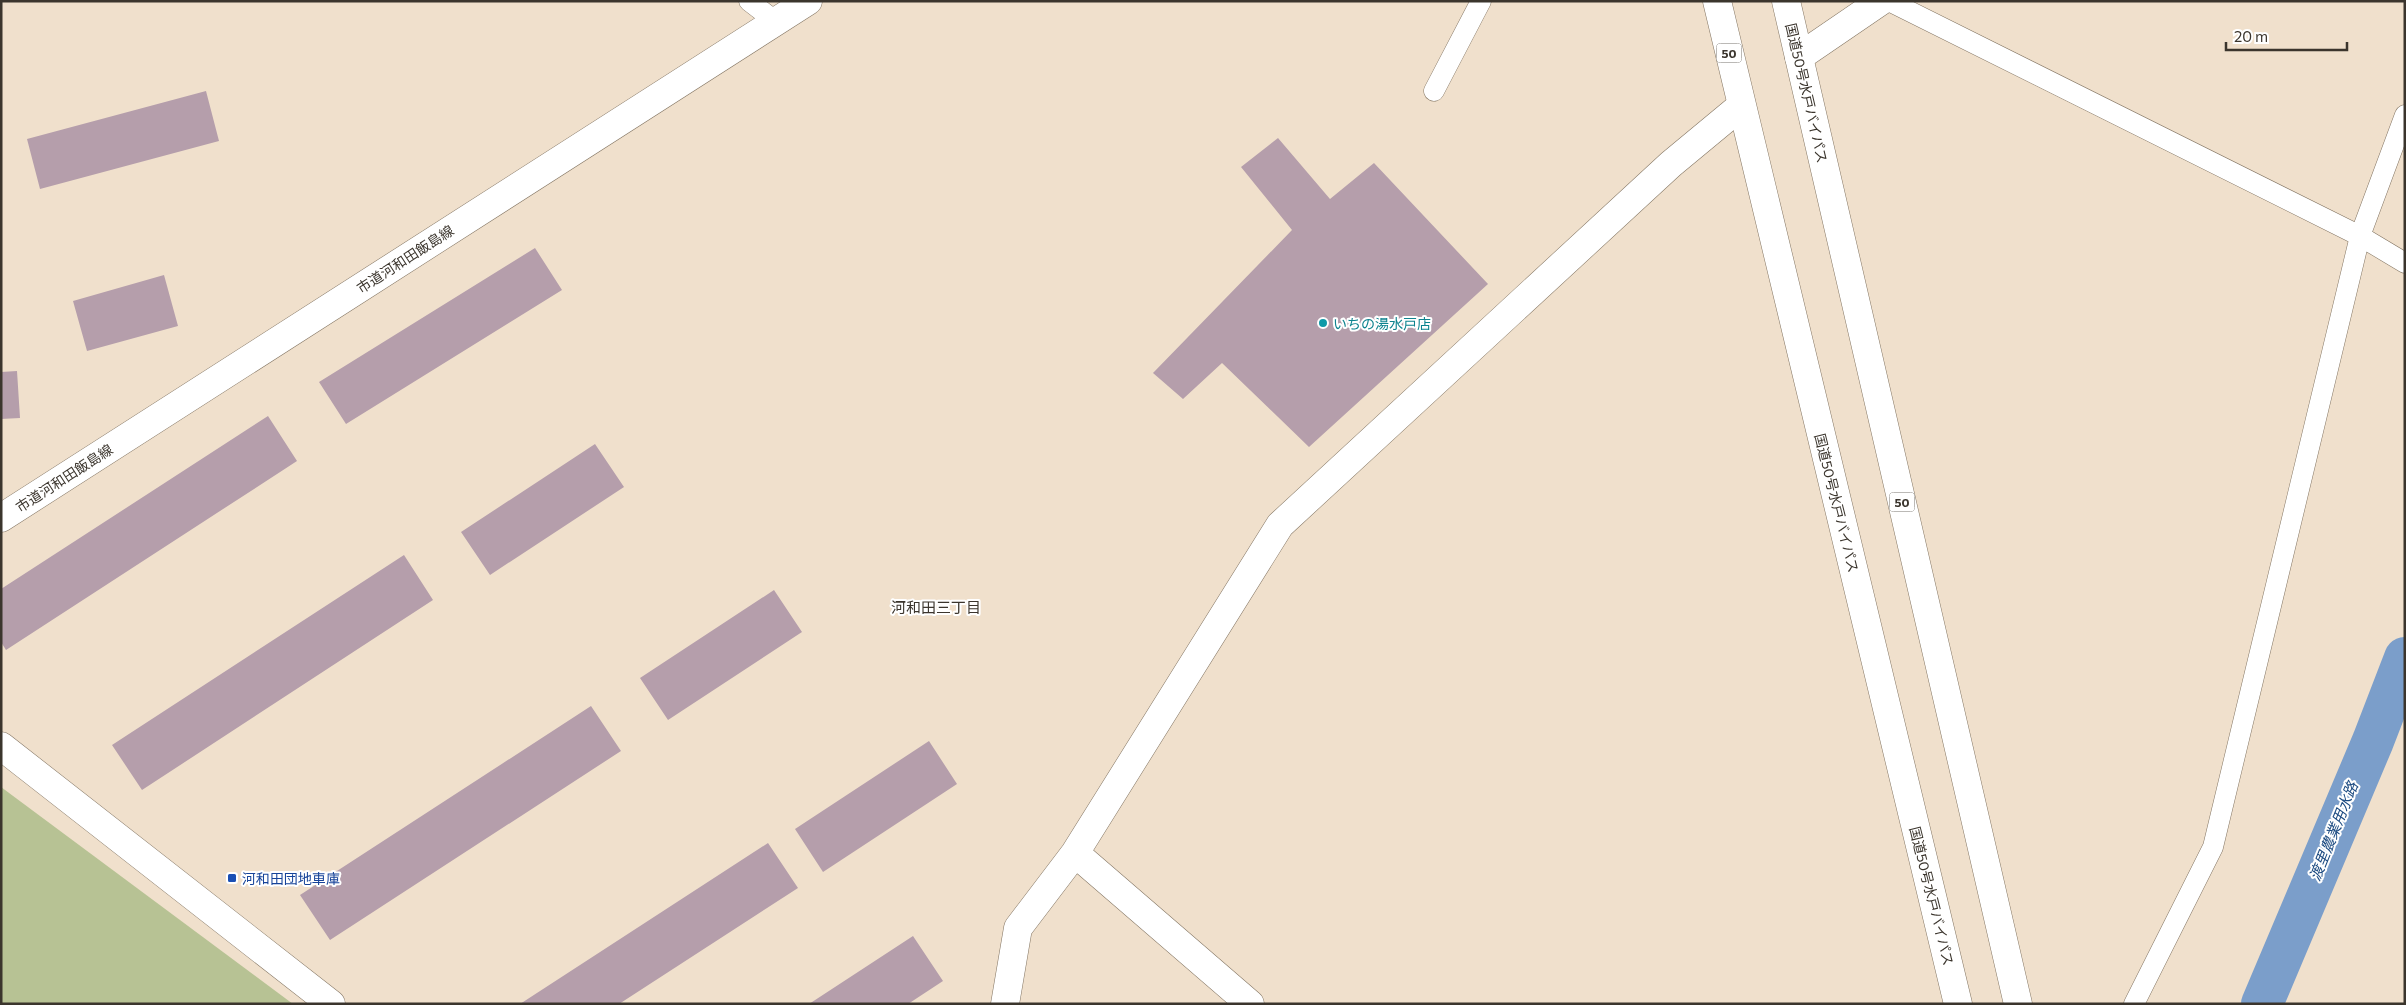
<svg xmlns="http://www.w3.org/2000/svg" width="2406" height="1005" font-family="Commissioner,'Noto Sans JP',sans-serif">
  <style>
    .green { fill: #b7c294 }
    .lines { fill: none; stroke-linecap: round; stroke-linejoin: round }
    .canal { stroke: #7b9eca; stroke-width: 42 }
    .building { fill: #b59eab }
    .service-casing { stroke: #847664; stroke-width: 21 }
    .minor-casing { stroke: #847664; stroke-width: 29 }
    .tertiary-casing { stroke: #847664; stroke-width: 29 }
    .trunk-casing { stroke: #847664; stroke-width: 29 }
    .service { stroke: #fff; stroke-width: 20 }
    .minor { stroke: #fff; stroke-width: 28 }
    .tertiary { stroke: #fff; stroke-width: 28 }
    .trunk { stroke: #fff; stroke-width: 28 }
    .culture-dot { fill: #0f9aa8; stroke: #fff; stroke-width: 2 }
    .transit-dot { fill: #1a4fb4; stroke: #fff; stroke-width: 2 }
    .labels { text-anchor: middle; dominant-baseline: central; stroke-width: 4; stroke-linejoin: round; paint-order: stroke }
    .shield { fill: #fff; stroke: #76726c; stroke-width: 1 }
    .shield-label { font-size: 12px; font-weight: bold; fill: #3b352d }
    .street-label { font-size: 14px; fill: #3b352d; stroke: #fff }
    .culture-label { font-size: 14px; fill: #0d838f; stroke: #fff; text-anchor: start }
    .transit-label { font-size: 14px; fill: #164399; stroke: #fff; text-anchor: start }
    .neighbourhood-label { font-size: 15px; fill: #3b352d; stroke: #fff }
    .water-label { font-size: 15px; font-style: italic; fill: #1b4a81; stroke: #fff }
  </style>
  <rect width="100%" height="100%" fill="#f0e0cc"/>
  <path class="green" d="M1,787L293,1004H1Z"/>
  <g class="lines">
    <path class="canal" d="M2262,1004L2373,741L2405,658"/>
  </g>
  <path class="building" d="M206,91L219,141L40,189L27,139Z
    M1278,138L1330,199L1374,163L1488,284L1309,447L1222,363L1183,399L1153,373L1292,230L1241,167Z
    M535,248L562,290L346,424L319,382Z
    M164,275L178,326L87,351L73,301Z
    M17,371L20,418L1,419V372Z
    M268,416L297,461L6,650L1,642V589Z
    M595,444L624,487L490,575L461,532Z
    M404,555L433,600L142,790L112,745Z
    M774,590L802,632L668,720L640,678Z
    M591,706L621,751L330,940L300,895Z
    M929,741L957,784L823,872L795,829Z
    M768,843L798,888L619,1004H520Z
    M913,936L943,981L908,1004H809Z"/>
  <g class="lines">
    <defs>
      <path id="service" d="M749,1L775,21
        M1889,1L2360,236L2405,263
        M1434,91L1481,1
        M2134,1004L2213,847L2360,236L2405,115"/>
      <path id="minor" d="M1799,57L1881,1
        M1075,853L1250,1004
        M1005,1004L1018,928L1075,853L1280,525L1671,164L1741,106"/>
      <path id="tertiary" d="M1,518L808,1
        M1,746L331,1004"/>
      <path id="trunk" d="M1717,1L1958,1004
        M1786,1L2018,1004"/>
    </defs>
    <use href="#service" class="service-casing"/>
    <use href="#minor" class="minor-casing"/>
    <use href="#tertiary" class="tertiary-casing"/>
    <use href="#trunk" class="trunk-casing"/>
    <use href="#service" class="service"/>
    <use href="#minor" class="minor"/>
    <use href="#tertiary" class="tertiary"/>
    <use href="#trunk" class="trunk"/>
  </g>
  <circle class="culture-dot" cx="1323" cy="323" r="5"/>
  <rect class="transit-dot" x="227" y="873" width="10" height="10" rx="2.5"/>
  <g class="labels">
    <g class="shield">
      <rect x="1716.5" y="43.5" width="25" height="19" rx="4"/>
      <rect x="1889.5" y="492.5" width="25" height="19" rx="4"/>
    </g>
    <g class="shield-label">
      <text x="1729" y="53">50</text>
      <text x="1902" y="502">50</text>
    </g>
    <g class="street-label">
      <text transform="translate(1807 93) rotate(77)">国道50号水戸バイパス</text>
      <text transform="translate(405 259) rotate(-33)">市道河和田飯島線</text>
      <text transform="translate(64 478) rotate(-33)">市道河和田飯島線</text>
      <text transform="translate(1837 503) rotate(76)">国道50号水戸バイパス</text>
      <text transform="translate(1932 896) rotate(76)">国道50号水戸バイパス</text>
    </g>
    <g class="culture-label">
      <text x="1333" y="323">いちの湯水戸店</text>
    </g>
    <g class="transit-label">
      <text x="242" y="878">河和田団地車庫</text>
    </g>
    <g class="neighbourhood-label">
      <text x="936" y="607">河和田三丁目</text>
    </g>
    <g class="water-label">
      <text transform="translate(2333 831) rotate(-68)">渡里農業用水路</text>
    </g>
  </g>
  <rect width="2406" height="1005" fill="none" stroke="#3b352d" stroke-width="5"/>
  <path d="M2226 42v8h121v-8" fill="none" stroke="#3b352d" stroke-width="2.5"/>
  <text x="2234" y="42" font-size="15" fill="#3b352d" stroke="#ffffff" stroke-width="4" paint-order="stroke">20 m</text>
</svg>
